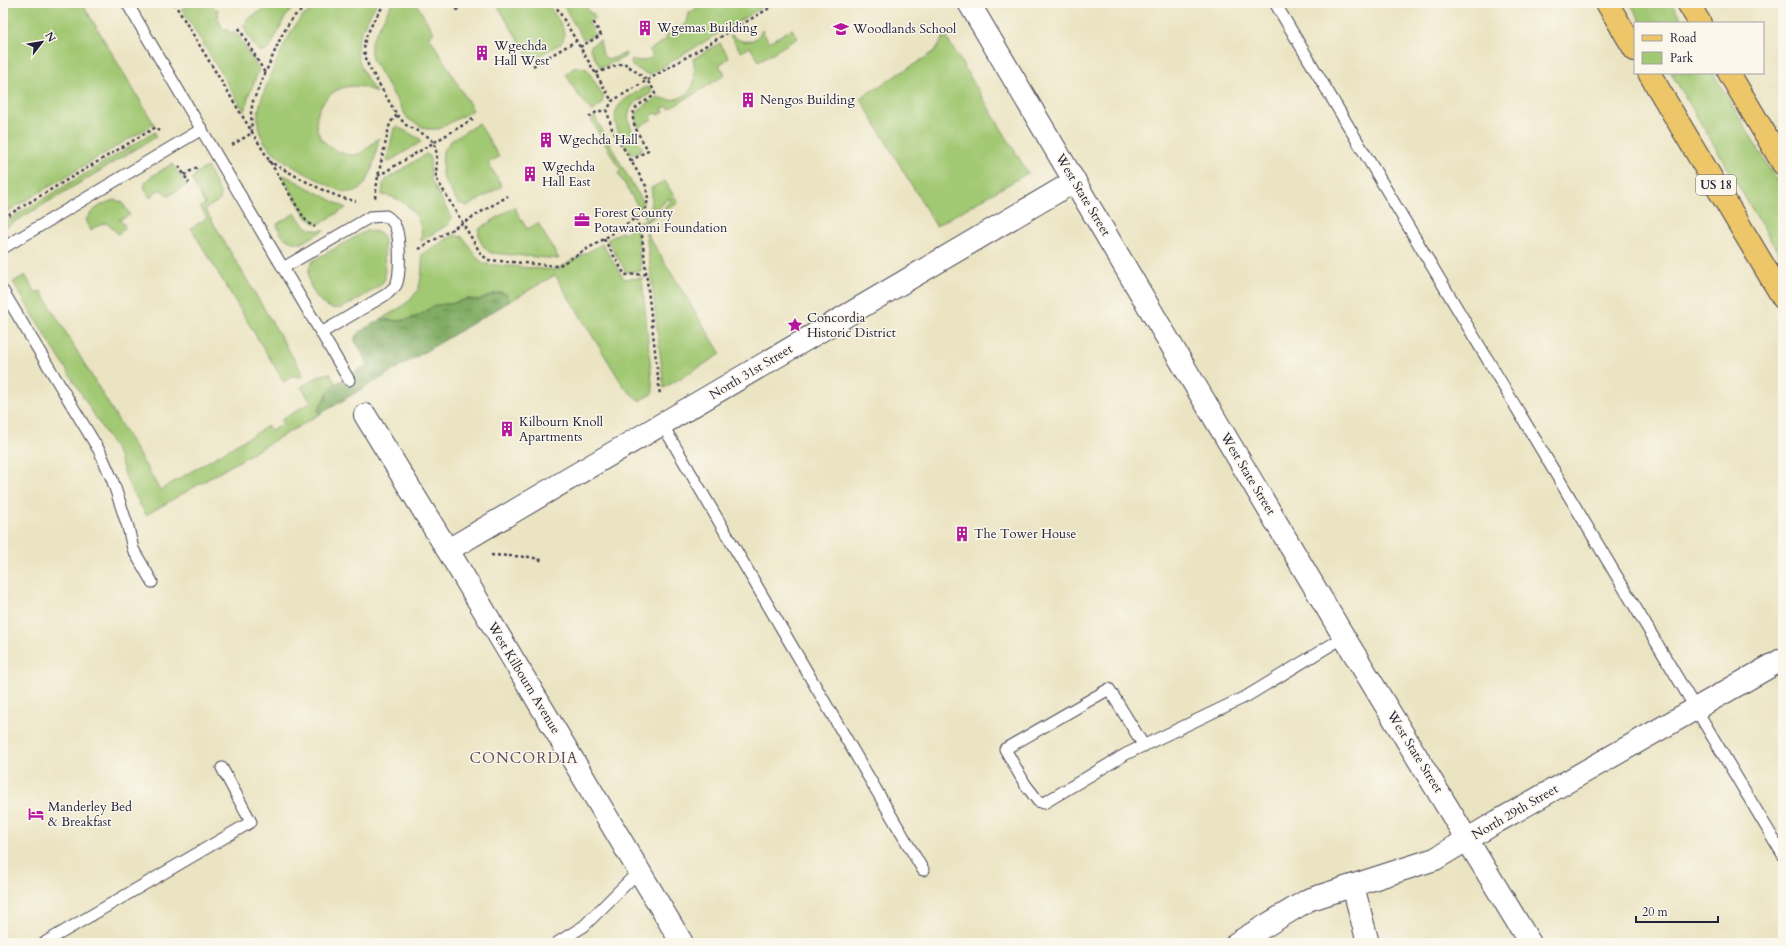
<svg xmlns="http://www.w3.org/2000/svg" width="1786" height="946" font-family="Cardo,serif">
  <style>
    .green { fill: #a1c872; stroke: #627556 }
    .forest { fill: url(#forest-crowns); stroke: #516750 }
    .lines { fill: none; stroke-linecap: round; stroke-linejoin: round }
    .service-casing { stroke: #403f4f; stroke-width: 13 }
    .minor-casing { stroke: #403f4f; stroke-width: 24 }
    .tertiary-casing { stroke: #403f4f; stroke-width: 24 }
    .primary-casing { stroke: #403f4f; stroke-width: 24 }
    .path { stroke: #403f4f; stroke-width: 2.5; stroke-dasharray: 3 3; stroke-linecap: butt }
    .service { stroke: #fff; stroke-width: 11 }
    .minor { stroke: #fff; stroke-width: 22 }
    .tertiary { stroke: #fff; stroke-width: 22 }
    .primary { stroke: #ecc669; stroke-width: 22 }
    .labels { text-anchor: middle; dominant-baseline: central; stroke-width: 3; stroke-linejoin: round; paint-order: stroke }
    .shield { fill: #fbf7ec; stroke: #636270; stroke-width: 1 }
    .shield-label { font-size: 12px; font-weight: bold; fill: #22223b }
    .poi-label { font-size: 13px; fill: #22223b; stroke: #fbf7ec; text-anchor: start }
    .street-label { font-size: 13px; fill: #22223b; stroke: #fbf7ec }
    .quarter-label { font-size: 15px; letter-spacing: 1px; fill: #63505f; stroke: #fbf7ec }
  </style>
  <defs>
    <pattern id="forest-crowns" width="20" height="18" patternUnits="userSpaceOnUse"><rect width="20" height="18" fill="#80ac64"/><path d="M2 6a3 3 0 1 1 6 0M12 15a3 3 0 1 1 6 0" fill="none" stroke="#688c54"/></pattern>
  </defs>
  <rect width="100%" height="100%" fill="#fbf7ec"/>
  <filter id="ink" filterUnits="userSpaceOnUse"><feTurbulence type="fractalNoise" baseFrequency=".025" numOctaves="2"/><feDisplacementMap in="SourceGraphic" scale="8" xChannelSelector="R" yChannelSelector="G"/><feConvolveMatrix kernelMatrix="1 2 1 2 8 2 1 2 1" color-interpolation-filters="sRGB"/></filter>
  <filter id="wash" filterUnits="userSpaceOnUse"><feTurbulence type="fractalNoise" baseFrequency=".012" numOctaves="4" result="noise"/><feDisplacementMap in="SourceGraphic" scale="16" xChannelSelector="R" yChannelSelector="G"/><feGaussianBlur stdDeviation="0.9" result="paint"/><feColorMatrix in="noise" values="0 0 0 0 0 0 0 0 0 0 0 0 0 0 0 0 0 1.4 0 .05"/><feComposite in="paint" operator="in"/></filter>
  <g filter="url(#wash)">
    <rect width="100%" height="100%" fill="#ebe4c3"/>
    <path class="green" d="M3,3H82L154,124L3,214Z
      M193,3H198L200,5L211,3L216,10L219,9L217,11L219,16L217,17L224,31L227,29L230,33L234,31L236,36L238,35L259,70L248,97L246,109L244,111L182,9Z
      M275,3H300L291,10L284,19L270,48L265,51H258L245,31L246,30L243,25L247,23L246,20Z
      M324,3H377C353,43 349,52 376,93C333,65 292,128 334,149C340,152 348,156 355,155C365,153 371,143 379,138C374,159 371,202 338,190C316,178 281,164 266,144C260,136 257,126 258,115C259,97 288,31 301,18C307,12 317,7 324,3Z
      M392,3H416L434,33L429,36L473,110L439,129H426L408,119L372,59L371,54V42Z
      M496,3H547C553,13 571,32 561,43L531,61Z
      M562,3H584L591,14L593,13L595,18L588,22L595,34L587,39H583Z
      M705,3H769L649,75L632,66L631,60L642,61L651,58L653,56L649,50L666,40L665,36L687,23L689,13Z
      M1630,3H1672L1684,23H1642Z
      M792,29L798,38L759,61L750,47L741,52L730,36L732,35C742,45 757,43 762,30L769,42Z
      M945,35L1028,173L936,226L860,98L934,52Z
      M600,40L603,55L606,58L611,59L626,53L625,57L603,67H600L590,49L591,46Z
      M720,43L729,58L719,65L725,75L669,109L667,106L662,109L664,112L658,115L656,113L651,116L652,119L639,127C628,109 648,107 656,97C662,98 670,101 675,99C696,95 697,76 693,59Z
      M575,67H580L587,69L603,96L602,104L592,112L576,92L566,74Z
      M1671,73H1713L1783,191V261Z
      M646,87L651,89V93C646,97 640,99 635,103C620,117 635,135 643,149L632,155C622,142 606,117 622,102C629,96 638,92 646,87Z
      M595,117C611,146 626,174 643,202L640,210L618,173L621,171L591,120Z
      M479,123L499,157L488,163L502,186L468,206L458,203L442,176L443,151L452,140Z
      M398,127L420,139L421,142L388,162L387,161L394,128Z
      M155,132L156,137L3,229V223Z
      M426,154L430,156L431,180L451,217L449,224L421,241C425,217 405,197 382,195L383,184L387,179Z
      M172,164L187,185L168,196L163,191L158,190L150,198L144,187L146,181L149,178Z
      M207,167L221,195L220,200L205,209L304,376L302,377L293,376L284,382L191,228L207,218L200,207L205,204L192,180L195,174Z
      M284,175L346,208L319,224H316L307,218L282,176Z
      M665,181L678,203L637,227L641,271L626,272L607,240L621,232L625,233C632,228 637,220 646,220L663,209L670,201V198L667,199L662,205L644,217L643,215C652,210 653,198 651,188Z
      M115,200L122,202L130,215L119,220L124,224L125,229L118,234L110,225L105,223L93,228L91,231L86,220C91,210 104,202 115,200Z
      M514,207L527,229L538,223L559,259L491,253C483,249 477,237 479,229Z
      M295,213C303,225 309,232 324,230L302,243C290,244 279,237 277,224Z
      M368,230L381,233L384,241L385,278L383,282C378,288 348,306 341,308C337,309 332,309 329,307C313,301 301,273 314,260Z
      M646,232L721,354L664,388Z
      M454,235L463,237L478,259L485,264L556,270L602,244L624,279L642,278L653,393L639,401L624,387L555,275L507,303L509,299L506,294L495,293L479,300L467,299L450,304H443L418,317L408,319L399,321L381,319C415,299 423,296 422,254Z
      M25,275L36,293L41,291L160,490L268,426L271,431L283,424L281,420L311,402L301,387L321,375L330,373L336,384L329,390L318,410L320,414L146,515L128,483L118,454L13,282Z"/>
    <path class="forest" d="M500,292L506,294L509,299L507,303L320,414L318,410L332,386L368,364L355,341V337L359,332L381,319L399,321L408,319L418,316L435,305L450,304L467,299L479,300Z"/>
  </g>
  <g filter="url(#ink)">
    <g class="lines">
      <defs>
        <path id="service" d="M127,3L349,380
          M1275,3L1783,855
          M3,248L202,129
          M283,268L370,217L386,216C391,219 394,223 396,228C400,239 401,275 396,285C394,288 390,291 387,294L321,333
          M3,291L100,452L112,479L128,527L133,549L152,582
          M662,424L923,870
          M1144,746L1109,689L1005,749L1025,784L1038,801L1044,803L1126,754L1247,696L1344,637
          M44,943L251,822L222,768
          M557,943L584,926L639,871"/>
        <path id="minor" d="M365,415L461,572L682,943
          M448,550L1075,181
          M1353,886L1368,943
          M1237,943L1308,900L1435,859L1498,821L1783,659"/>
        <path id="tertiary" d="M969,3L1344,637L1530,943"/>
        <path id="primary" d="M1607,3L1635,50
          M1688,3L1700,23
          M1649,73L1783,298
          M1729,73L1783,164"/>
      </defs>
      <use href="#service" class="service-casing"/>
      <use href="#minor" class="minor-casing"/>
      <use href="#tertiary" class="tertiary-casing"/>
      <use href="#primary" class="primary-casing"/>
      <path class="path" d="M174,3L304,218L308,223L315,227
        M385,3L374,20L365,39L364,51L368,65L397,115L406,125L427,136L434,142L437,155L436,178L481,254L488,260L558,266L604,239L640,215L646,208L648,199L646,186L612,129L607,111L612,101L778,3
        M453,3L458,11
        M554,3L612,101
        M239,28L265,73
        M580,47L601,35L594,23L597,21
        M533,66L576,41
        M596,73L624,63C636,72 651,80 655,94C651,99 644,101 639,105C624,116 641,138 648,150L631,161
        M589,117L598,111H607
        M232,145L252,133L251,112L253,101L281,37L292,18L311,3
        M268,161C292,173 331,198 356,201
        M179,166L189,183
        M184,175L199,166
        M378,176L473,119
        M375,198L378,176L390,123L397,115
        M3,218L156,127L159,132
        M636,218L642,236L660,395
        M604,239L625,275L646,274
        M419,249L508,196
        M491,555L531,557L544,561"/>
      <use href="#service" class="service"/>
      <use href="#minor" class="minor"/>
      <use href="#tertiary" class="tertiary"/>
      <use href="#primary" class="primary"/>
    </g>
  </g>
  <defs>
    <symbol id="building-bare" viewBox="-9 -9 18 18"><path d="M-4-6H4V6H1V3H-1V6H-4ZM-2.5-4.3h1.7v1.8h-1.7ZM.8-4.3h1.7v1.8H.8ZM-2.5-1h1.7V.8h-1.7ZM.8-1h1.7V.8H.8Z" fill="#b5179e" stroke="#fbf7ec" stroke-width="2.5" paint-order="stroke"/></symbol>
    <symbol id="school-bare" viewBox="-9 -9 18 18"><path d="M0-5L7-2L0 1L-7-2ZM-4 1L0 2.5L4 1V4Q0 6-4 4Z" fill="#b5179e" stroke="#fbf7ec" stroke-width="2.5" paint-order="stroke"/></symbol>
    <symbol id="office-bare" viewBox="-9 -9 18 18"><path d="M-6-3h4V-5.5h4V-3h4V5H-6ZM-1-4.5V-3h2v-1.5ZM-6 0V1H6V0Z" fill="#b5179e" stroke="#fbf7ec" stroke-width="2.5" paint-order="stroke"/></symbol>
    <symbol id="sight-bare" viewBox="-9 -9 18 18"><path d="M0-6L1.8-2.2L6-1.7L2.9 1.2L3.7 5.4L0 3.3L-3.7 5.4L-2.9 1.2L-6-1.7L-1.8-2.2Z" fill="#b5179e" stroke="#fbf7ec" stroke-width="2.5" paint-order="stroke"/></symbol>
    <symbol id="hotel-bare" viewBox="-9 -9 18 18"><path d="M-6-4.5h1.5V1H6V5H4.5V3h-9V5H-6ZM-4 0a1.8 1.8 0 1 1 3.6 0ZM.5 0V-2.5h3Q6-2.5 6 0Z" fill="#b5179e" stroke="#fbf7ec" stroke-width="2.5" paint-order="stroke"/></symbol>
  </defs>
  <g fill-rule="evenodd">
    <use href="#building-bare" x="634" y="17" width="22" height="22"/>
    <use href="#school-bare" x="830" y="18" width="22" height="22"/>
    <use href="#building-bare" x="471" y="42" width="22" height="22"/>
    <use href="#building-bare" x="737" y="89" width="22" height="22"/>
    <use href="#building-bare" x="535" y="129" width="22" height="22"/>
    <use href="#building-bare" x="519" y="163" width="22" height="22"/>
    <use href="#office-bare" x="571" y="209" width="22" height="22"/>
    <use href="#sight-bare" x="784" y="314" width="22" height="22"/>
    <use href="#building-bare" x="496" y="418" width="22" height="22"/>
    <use href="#building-bare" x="951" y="523" width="22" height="22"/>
    <use href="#hotel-bare" x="25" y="803" width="22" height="22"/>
  </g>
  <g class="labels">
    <rect class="shield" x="1696" y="175" width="40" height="20" rx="3"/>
    <g class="shield-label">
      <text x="1716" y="185">US 18</text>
    </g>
    <g class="poi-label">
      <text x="657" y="28">Wgemas Building</text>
      <text x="853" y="29">Woodlands School</text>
      <text x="494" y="46">Wgechda<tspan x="494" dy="15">Hall West</tspan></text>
      <text x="760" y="100">Nengos Building</text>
      <text x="558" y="140">Wgechda Hall</text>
      <text x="542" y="167">Wgechda<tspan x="542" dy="15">Hall East</tspan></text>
      <text x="594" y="213">Forest County<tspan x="594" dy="15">Potawatomi Foundation</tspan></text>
      <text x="807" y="318">Concordia<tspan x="807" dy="15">Historic District</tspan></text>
      <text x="519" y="422">Kilbourn Knoll<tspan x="519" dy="15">Apartments</tspan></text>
      <text x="974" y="534">The Tower House</text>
      <text x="48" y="807">Manderley Bed<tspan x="48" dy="15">&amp; Breakfast</tspan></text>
    </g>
    <g class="street-label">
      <text transform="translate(1083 195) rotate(59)">West State Street</text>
      <text transform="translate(751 372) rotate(-31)">North 31st Street</text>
      <text transform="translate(1248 474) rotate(59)">West State Street</text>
      <text transform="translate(524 678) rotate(59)">West Kilbourn Avenue</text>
      <text transform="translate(1415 752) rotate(58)">West State Street</text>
      <text transform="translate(1515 812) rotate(-30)">North 29th Street</text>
    </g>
    <g class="quarter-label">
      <text x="524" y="758">CONCORDIA</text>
    </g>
  </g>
  <rect width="1786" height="946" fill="none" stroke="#fbf7ec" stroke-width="16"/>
  <rect x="1634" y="22" width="130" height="52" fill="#fbf7ec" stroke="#a4a2a5"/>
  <rect x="1642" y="35" width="20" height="6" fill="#ecc669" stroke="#a4a2a5"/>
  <text x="1670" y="42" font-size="12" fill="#22223b">Road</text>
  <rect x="1642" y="52" width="20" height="12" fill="#a1c872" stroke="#a4a2a5"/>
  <text x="1670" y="62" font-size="12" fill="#22223b">Park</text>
  <g transform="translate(42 42) rotate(59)" stroke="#fbf7ec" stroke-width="3" paint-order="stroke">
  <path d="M0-3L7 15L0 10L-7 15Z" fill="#22223b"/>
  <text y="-6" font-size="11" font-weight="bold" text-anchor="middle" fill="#22223b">N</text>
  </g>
  <path d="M1636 916v6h82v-6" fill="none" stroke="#22223b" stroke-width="2"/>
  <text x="1642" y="916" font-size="12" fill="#22223b" stroke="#fbf7ec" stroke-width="3" paint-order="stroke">20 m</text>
</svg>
